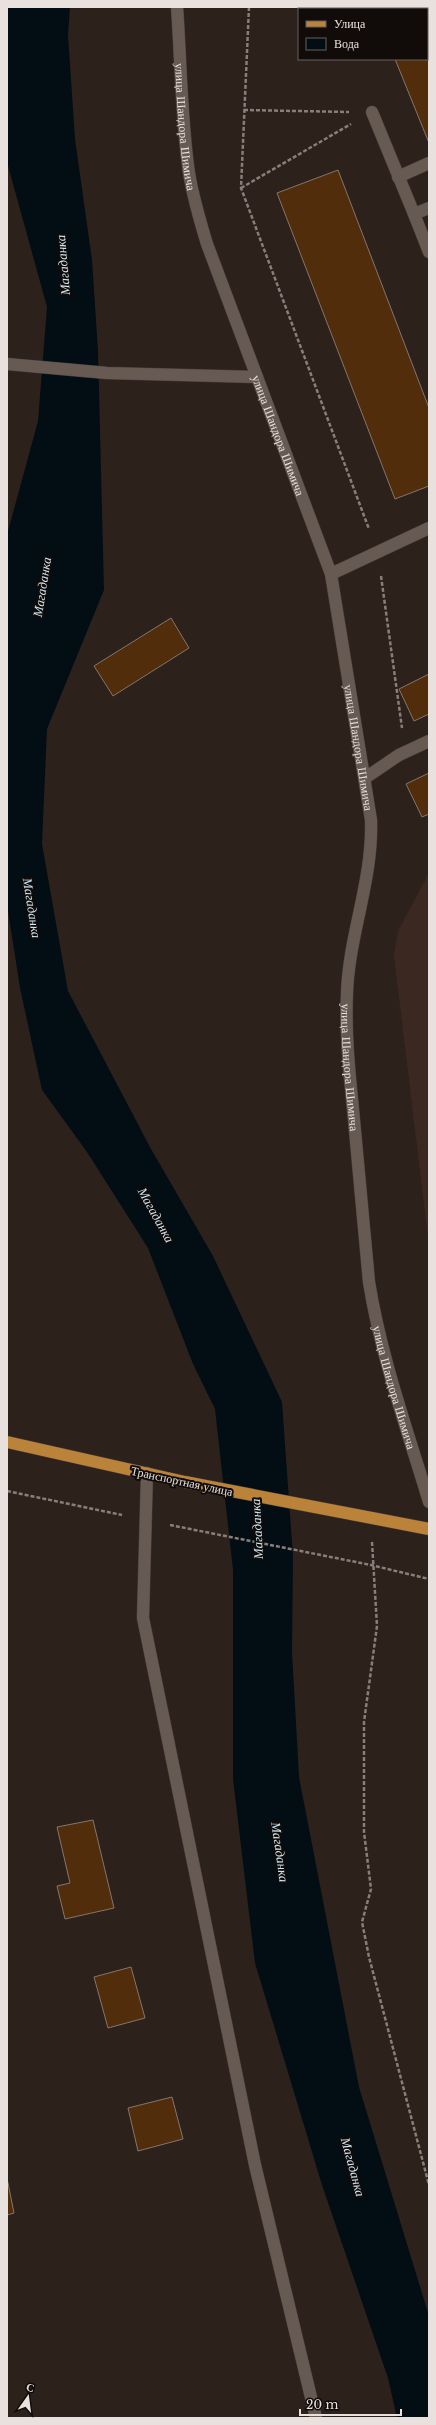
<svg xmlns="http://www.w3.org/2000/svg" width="436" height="2425" font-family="'Libre Baskerville',serif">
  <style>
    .built { fill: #3b2921 }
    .water { fill: #020e14 }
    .building { fill: #522d0b; stroke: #83766d }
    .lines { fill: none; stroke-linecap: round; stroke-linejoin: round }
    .minor-casing { stroke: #483e3a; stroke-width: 13 }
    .major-casing { stroke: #483e3a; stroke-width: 13 }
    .path { stroke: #897e7a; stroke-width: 2.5; stroke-dasharray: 4 2; stroke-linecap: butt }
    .minor { stroke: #675a53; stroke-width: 12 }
    .major { stroke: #ba8339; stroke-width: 12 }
    .labels { text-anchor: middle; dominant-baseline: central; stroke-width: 4; stroke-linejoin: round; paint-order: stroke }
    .street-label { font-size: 12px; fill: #e9e1dd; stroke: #110c0a }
    .water-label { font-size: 13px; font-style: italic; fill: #cfe7f2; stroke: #110c0a }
  </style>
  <rect width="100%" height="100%" fill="#2d211c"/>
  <path class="built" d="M429,873V1246L394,955L398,931Z"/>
  <path class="water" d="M7,7H70L68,35L75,139L92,260L98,351L104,590L47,729L42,844L68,991L151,1149L213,1256L282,1402L293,1556L292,1652L299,1777L359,2087L429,2316V2418H397L388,2378L322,2185L255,1963L233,1779V1570L215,1409L193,1364L148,1248L87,1152L42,1090L20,988L7,904V535L38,421L47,307L7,162Z"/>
  <path class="building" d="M374,7H429V143L395,59H427V9H375Z
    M338,170L429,408V486L395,499L277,193Z
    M171,618L189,648L113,696L94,666Z
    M429,674V714L414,721L399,689Z
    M429,773V814L422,817L406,784Z
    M93,1820L114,1908L65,1919L57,1886L70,1883L57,1827Z
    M131,1967L145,2018L108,2028L94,1977Z
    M172,2097L183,2139L138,2151L128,2108Z
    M7,2178L14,2213L7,2215Z"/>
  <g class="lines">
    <defs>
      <g id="minor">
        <path id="s1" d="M177,7C181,62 181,118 189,173C193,197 200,221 207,244L331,574L371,820C373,881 349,934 347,993C345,1036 350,1078 354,1120C359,1174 364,1228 369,1282C381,1357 407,1429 429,1502"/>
        <path d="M372,112L414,214"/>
        <path d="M398,177L429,163"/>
        <path d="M429,208L414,214L429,252"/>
        <path d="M7,364L107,373L257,377"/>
        <path d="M331,574L429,528"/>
        <path d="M365,778L399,755L429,741"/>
        <path d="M147,1473L143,1618L255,2165L316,2418"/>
      </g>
      <path id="major" d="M7,1442L185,1482L429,1529"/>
    </defs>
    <use href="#minor" class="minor-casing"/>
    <use href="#major" class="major-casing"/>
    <path class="path" d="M249,7L241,188L369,529
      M244,110L349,112
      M241,188L351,124
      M381,576L402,728
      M7,1491L122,1515
      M170,1525L371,1565L429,1579
      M372,1542L377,1626L364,1722V1832L371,1889L362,1922L369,1957L429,2185"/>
    <use href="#minor" class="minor"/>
    <use href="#major" class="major"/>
  </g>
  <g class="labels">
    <g class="street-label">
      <text stroke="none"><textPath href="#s1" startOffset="120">улица Шандора Шимича</textPath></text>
      <text stroke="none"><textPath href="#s1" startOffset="444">улица Шандора Шимича</textPath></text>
      <text stroke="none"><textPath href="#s1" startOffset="768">улица Шандора Шимича</textPath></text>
      <text stroke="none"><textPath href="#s1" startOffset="1091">улица Шандора Шимича</textPath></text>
      <text stroke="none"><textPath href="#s1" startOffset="1415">улица Шандора Шимича</textPath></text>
      <text transform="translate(182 1481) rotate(12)">Транспортная улица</text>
    </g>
    <g class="water-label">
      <text transform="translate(63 265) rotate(-95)">Магаданка</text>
      <text transform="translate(42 587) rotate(-81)">Магаданка</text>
      <text transform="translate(32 908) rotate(81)">Магаданка</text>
      <text transform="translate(156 1215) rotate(61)">Магаданка</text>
      <text transform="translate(257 1529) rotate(-93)">Магаданка</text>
      <text transform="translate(280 1852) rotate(82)">Магаданка</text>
      <text transform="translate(353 2167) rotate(75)">Магаданка</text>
    </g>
  </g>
  <rect width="436" height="2425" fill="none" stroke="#e9e1dd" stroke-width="16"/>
  <rect x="298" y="8" width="130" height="52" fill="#110c0a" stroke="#67615e"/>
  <rect x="306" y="21" width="20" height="6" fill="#ba8339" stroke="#67615e"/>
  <text x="334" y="28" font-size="12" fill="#e9e1dd">Улица</text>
  <rect x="306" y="38" width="20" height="12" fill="#020e14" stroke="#67615e"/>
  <text x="334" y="48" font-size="12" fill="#e9e1dd">Вода</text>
  <g transform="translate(28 2397) rotate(14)" stroke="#110c0a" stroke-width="3" paint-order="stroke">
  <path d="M0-3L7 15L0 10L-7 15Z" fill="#e9e1dd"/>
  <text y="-6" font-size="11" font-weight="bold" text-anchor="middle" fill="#e9e1dd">С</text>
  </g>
  <path d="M300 2409v6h101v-6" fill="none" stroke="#e9e1dd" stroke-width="2"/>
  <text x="306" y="2409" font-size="12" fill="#e9e1dd" stroke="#110c0a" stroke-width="3" paint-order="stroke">20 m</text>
</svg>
